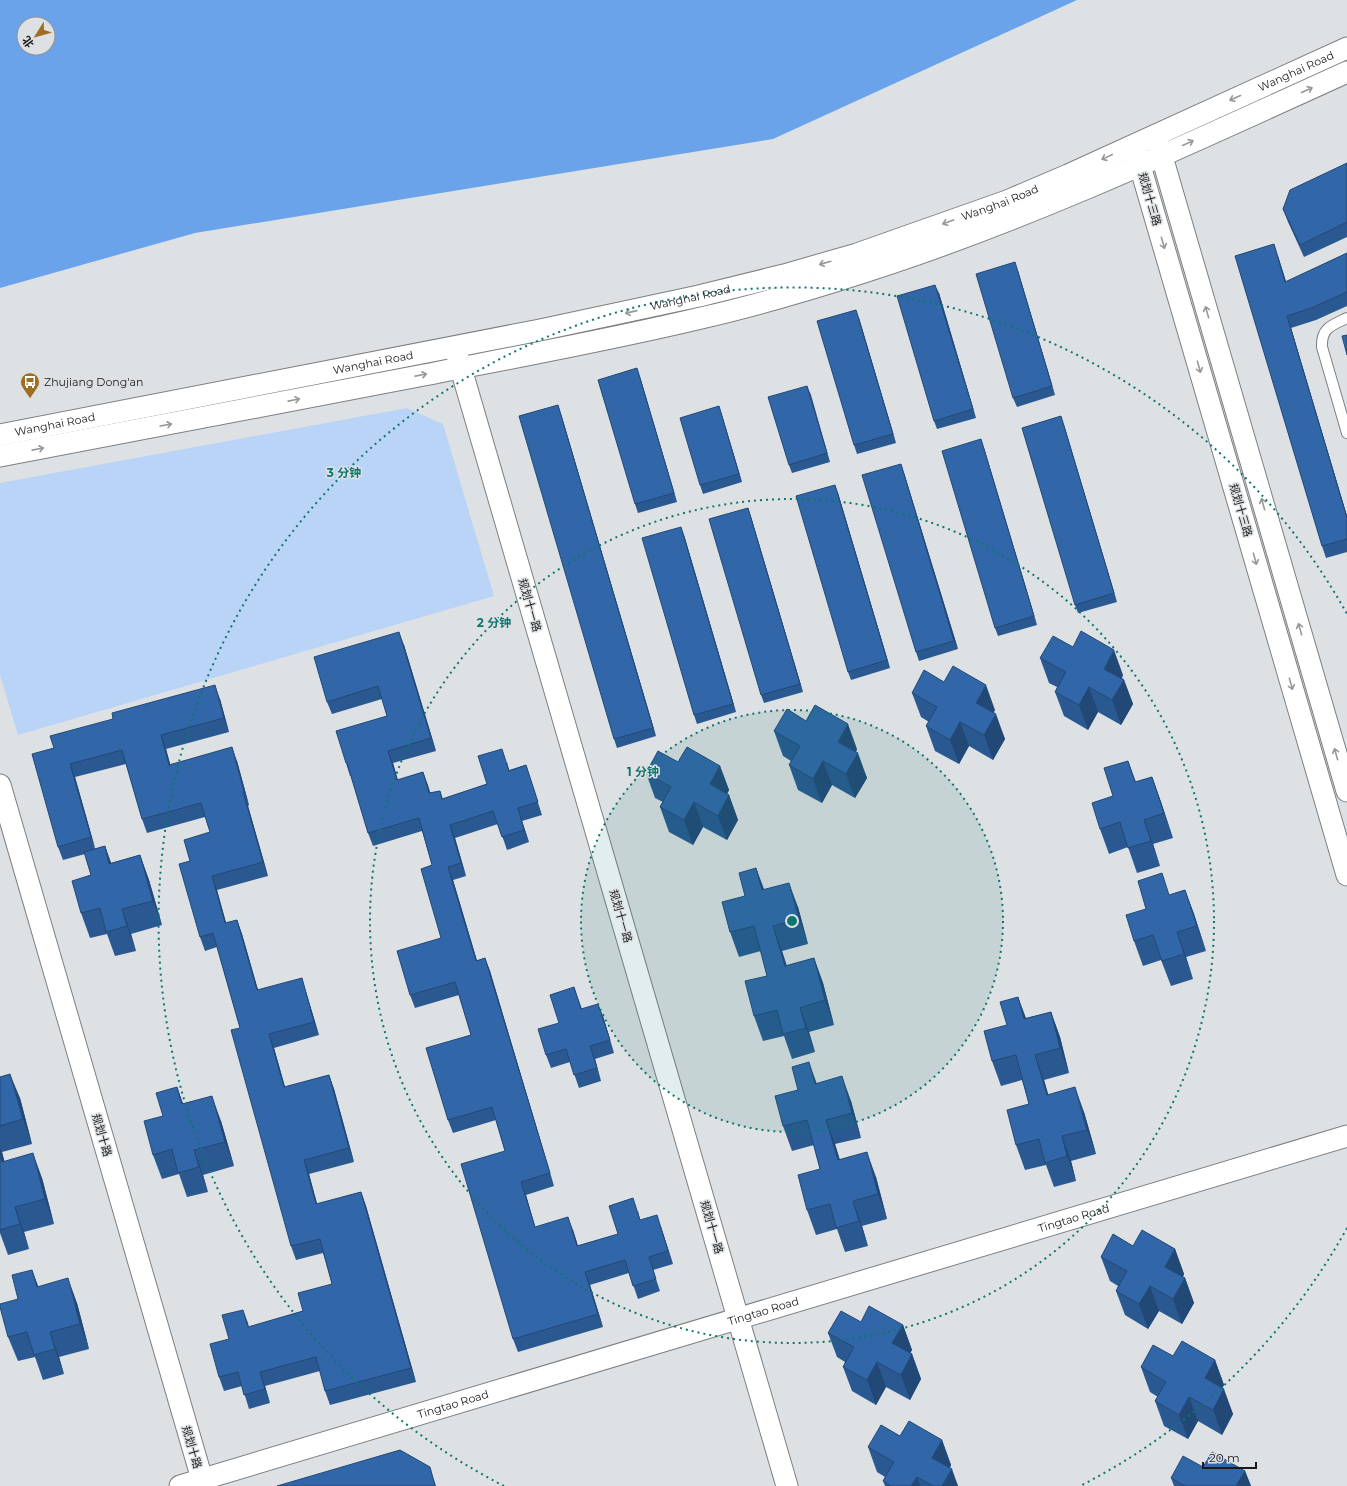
<svg xmlns="http://www.w3.org/2000/svg" width="1347" height="1486" font-family="Montserrat,'Noto Sans SC',sans-serif">
  <style>
    .green { fill: #b9d4f7 }
    .water { fill: #6ba3ea; fill-rule: evenodd }
    .lines { fill: none; stroke-linecap: round; stroke-linejoin: round }
    .lane-casing { stroke: #7d7f82; stroke-width: 12 }
    .street-casing { stroke: #7d7f82; stroke-width: 23 }
    .lane { stroke: #fff; stroke-width: 10 }
    .street { stroke: #fff; stroke-width: 21 }
    .wall { fill: #2a5991 }
    .shaded-wall { fill: #224876 }
    .building { fill: #3167a9; stroke: #224876 }
    .oneway { stroke: #989898 }
    .ring { fill: none; stroke: #0f766e; stroke-width: 2; stroke-dasharray: 2 4 }
    .labels { text-anchor: middle; dominant-baseline: central; stroke-width: 3; stroke-linejoin: round; paint-order: stroke }
    .street-label { font-size: 11px; fill: #191a1b; stroke: #dee1e4 }
    .poi-label { font-size: 11px; fill: #191a1b; stroke: #dee1e4; text-anchor: start }
    .centre { fill: #0f766e; stroke: #dee1e4; stroke-width: 2 }
    .ring-label { font-size: 12px; text-anchor: middle; font-weight: bold; fill: #0f766e; stroke: #dee1e4; stroke-width: 3; stroke-linejoin: round; paint-order: stroke }
  </style>
  <rect width="100%" height="100%" fill="#dee1e4"/>
  <path class="green" d="M407,408L443,424L494,596L18,735L0,675V483Z"/>
  <path class="water" d="M0,0H1077L773,139L195,233L0,288ZM24,24H48V48H24Z"/>
  <g class="lines">
    <defs>
      <path id="lane" d="M1347,318C1332,325 1321,328 1322,347L1347,433"/>
      <g id="street">
        <path d="M1158,143L1347,791"/>
        <path d="M1136,152L1347,875"/>
        <path d="M457,355L787,1486"/>
        <path id="s1" d="M0,435L540,330L699,296L784,275L857,254L1007,201L1068,175L1347,48"/>
        <path d="M0,456C141,429 282,402 424,375C516,357 609,340 701,318C754,306 811,289 864,272C1030,219 1188,144 1347,72"/>
        <path d="M0,785L204,1486"/>
        <path id="s2" d="M180,1486L1347,1136"/>
      </g>
    </defs>
    <use href="#lane" class="lane-casing"/>
    <use href="#street" class="street-casing"/>
    <use href="#lane" class="lane"/>
    <use href="#street" class="street"/>
  </g>
  <path class="wall" d="M1347,163V237L1304,257L1288,222L1283,209Z
    M1347,253V306L1316,320L1291,328L1347,516V552L1326,558L1322,546L1278,256L1286,282Z
    M1018,271L1055,395L1017,407L1013,398Z
    M939,293L976,418L937,429L934,421Z
    M859,318L896,443L857,454L854,445Z
    M640,377L677,502L638,513L635,504Z
    M807,386L830,462L792,473L789,465Z
    M719,406L742,482L703,494L700,485Z
    M561,414L656,736L617,748L614,739Z
    M1064,425L1117,602L1078,613L1075,605Z
    M984,448L1037,625L998,636L995,628Z
    M904,473L958,649L919,661L916,652Z
    M838,493L890,668L851,680L848,672Z
    M748,508L751,517L803,692L764,703L761,695Z
    M684,535L736,712L697,724L694,715Z
    M404,645L436,751L393,763L398,780L423,772L430,793L440,791L443,799L487,784L507,762L509,770L526,765L542,815L522,821L529,842L507,850L498,824L455,838L466,876L453,880L477,961L485,958L490,971L554,1186L526,1195L535,1227L573,1230L578,1246L618,1234L638,1211L640,1220L661,1227L673,1264L653,1270L660,1291L638,1299L629,1273L590,1285L603,1327L518,1352L513,1339L505,1151L496,1120L453,1133L448,1120L471,1035L459,995L415,1008L410,995L441,938L432,865L422,831L373,846L368,833L351,776H350L346,763L387,716L382,699L332,714L327,702Z
    M1040,658L1123,675L1122,678L1124,680L1133,704L1121,725L1098,712L1088,730L1064,716L1055,692L1057,687L1049,683Z
    M912,693L995,710L993,713L1005,739L993,760L969,746L959,764L935,751L926,726L929,722L921,717Z
    M220,699L229,732L166,749L170,764L237,761L249,805L248,806L268,876L217,890L226,923L237,920L242,934L258,990L306,992L319,1035L274,1048L285,1087L329,1075L334,1089L354,1162L309,1174L317,1204L361,1192L366,1206L416,1382L330,1405L325,1391L320,1371L265,1386L270,1403L249,1409L242,1386L224,1391L219,1377L229,1339L249,1327L303,1311L332,1284L323,1253L296,1260L291,1246L240,1028L217,947L205,951L200,937L190,861L210,832L205,817L147,833L142,819L126,764L75,777L95,849L105,846L111,863L140,855L149,880L162,925L131,934L136,951L115,956L107,934L90,938L81,913L91,875L85,854L63,860L58,847L54,748L113,719Z
    M774,731L857,749L856,752L867,778L855,798L832,785L822,803L798,790L789,765L791,761L783,756Z
    M1128,761L1136,782L1152,777L1161,802L1173,838L1153,844L1160,866L1137,873L1128,847L1109,854L1100,829L1113,796Z
    M678,762L720,766L729,790L727,794L729,795L738,820L727,840L703,827L693,845L669,832L660,807L663,802L655,798L646,773Z
    M756,868L764,889L798,907L808,944L782,951L787,966L814,958L823,983L834,1025L809,1032L815,1052L792,1059L784,1036L763,1041L754,1016L767,976L761,951L739,957L730,932Z
    M1185,890L1194,914L1206,951L1186,957L1193,979L1171,986L1161,960L1143,966L1134,941L1146,909L1170,895Z
    M574,987L582,1009L603,1016L614,1053L595,1059L601,1081L579,1088L570,1062L551,1068L546,1055L559,1023Z
    M1018,997L1026,1018L1051,1012L1060,1037L1069,1073L1044,1080L1048,1095L1084,1112L1096,1154L1071,1161L1076,1181L1054,1187L1046,1165L1025,1170L1016,1145L1029,1104L1022,1080L1001,1086L992,1061Z
    M0,1077L20,1098L32,1144L2,1152L4,1161L42,1178L54,1224L24,1232L29,1249L8,1255L0,1233Z
    M817,1083L851,1101L861,1138L835,1144L840,1160L876,1177L887,1219L862,1226L868,1246L845,1252L837,1229L816,1235L807,1210L820,1169L814,1145L792,1151L783,1126L798,1090Z
    M177,1087L183,1104L221,1121L234,1166L203,1175L208,1192L187,1197L179,1174L162,1179L153,1155L163,1116Z
    M1133,1246L1175,1249L1184,1274L1183,1277L1185,1278L1194,1303L1182,1324L1159,1311L1148,1329L1125,1315L1116,1291L1118,1286L1110,1281L1101,1257Z
    M32,1270L38,1286L77,1303L89,1349L59,1357L64,1374L43,1380L35,1357L18,1361L8,1337L18,1299Z
    M861,1322L903,1325L912,1350L910,1353L912,1354L921,1379L910,1400L886,1387L876,1405L852,1391L843,1367L845,1362L837,1357L828,1333Z
    M1173,1356L1215,1360L1224,1385L1222,1388L1233,1414L1222,1435L1198,1421L1188,1439L1164,1426L1155,1401L1158,1397L1150,1392L1141,1367Z
    M900,1436L942,1440L951,1465L950,1468L958,1486H885L883,1481L885,1477L877,1472L868,1447Z
    M1203,1467L1245,1471L1251,1486H1174L1171,1478Z"/>
  <path class="shaded-wall" d="M1274,244L1278,256L1290,294L1285,282Z
    M1015,262L1018,271L1055,395L1052,386Z
    M935,285L939,293L976,418L973,409Z
    M856,310L859,318L896,443L893,434Z
    M1287,316L1291,328L1347,516V518Z
    M637,368L640,377L677,502L674,493Z
    M807,386L811,395L830,462L827,453Z
    M558,405L561,414L656,736L653,728Z
    M719,406L722,415L742,482L739,474Z
    M1061,416L1064,425L1117,602L1114,593Z
    M981,439L984,448L1037,625L1034,616Z
    M901,464L904,473L958,649L954,641Z
    M835,485L838,493L890,668L887,660Z
    M748,508L751,517L803,692L800,684Z
    M681,527L684,535L736,712L733,704Z
    M399,632L404,645L436,751L431,738Z
    M1114,650L1123,675L1113,693L1104,669Z
    M1124,680L1133,704L1121,725L1112,700Z
    M215,685L220,699L229,732L224,718Z
    M986,685L995,710L985,728L976,703Z
    M1089,687L1098,712L1088,730L1079,705Z
    M996,714L1005,739L993,760L984,735Z
    M960,722L969,746L959,764L950,740Z
    M848,724L857,749L847,767L838,742Z
    M161,735L166,749L174,778L169,765Z
    M232,747L237,761L249,805L244,791Z
    M388,751L393,763L401,793L397,780Z
    M858,753L867,778L855,798L846,774Z
    M823,761L832,785L822,803L813,779Z
    M70,764L75,777L96,851L91,837Z
    M720,766L729,790L719,809L710,784Z
    M423,772L428,785L434,806L429,793Z
    M1152,777L1161,802L1173,838L1164,813Z
    M243,792L248,806L268,876L263,862Z
    M729,795L738,820L727,840L718,816Z
    M694,802L703,827L693,845L684,820Z
    M518,808L522,821L529,842L524,830Z
    M1144,820L1153,844L1160,866L1151,841Z
    M450,825L455,838L466,876L461,863Z
    M105,846L114,871L109,864Z
    M140,855L149,880L162,925L153,901Z
    M448,867L453,880L481,974L476,961Z
    M756,868L765,893L762,890Z
    M212,876L217,890L230,937L225,923Z
    M789,883L798,907L808,944L799,919Z
    M1185,890L1194,914L1206,951L1197,926Z
    M122,909L131,934L136,951L127,926Z
    M237,920L242,934L262,1004L257,990Z
    M773,926L782,951L794,991L785,966Z
    M1177,932L1186,957L1193,979L1184,954Z
    M485,958L490,971L554,1186L550,1173Z
    M814,958L823,983L834,1025L825,1000Z
    M302,978L306,992L319,1035L314,1022Z
    M1018,997L1027,1022L1024,1019Z
    M598,1004L603,1016L614,1053L610,1040Z
    M800,1008L809,1032L815,1052L806,1028Z
    M1051,1012L1060,1037L1069,1073L1060,1048Z
    M269,1034L274,1048L289,1101L284,1087Z
    M590,1046L595,1059L601,1081L597,1068Z
    M1035,1055L1044,1080L1056,1120L1047,1095Z
    M809,1062L818,1087L815,1084Z
    M10,1074L20,1098L32,1144L23,1119Z
    M329,1075L334,1089L354,1162L349,1148Z
    M842,1076L851,1101L861,1138L852,1113Z
    M177,1087L186,1112L182,1104Z
    M1075,1087L1084,1112L1096,1154L1087,1130Z
    M212,1096L221,1121L234,1166L225,1142Z
    M826,1120L835,1144L847,1185L838,1160Z
    M1062,1136L1071,1161L1076,1181L1067,1156Z
    M0,1148L2,1152L11,1186L2,1162L0,1154Z
    M194,1150L203,1175L208,1192L199,1167Z
    M867,1152L876,1177L887,1219L878,1194Z
    M33,1153L42,1178L54,1224L45,1199Z
    M304,1160L309,1174L321,1218L316,1204Z
    M521,1182L526,1195L539,1240L535,1227Z
    M361,1192L366,1206L416,1382L411,1368Z
    M853,1201L862,1226L868,1246L859,1221Z
    M15,1207L24,1232L29,1249L20,1224Z
    M657,1215L661,1227L673,1264L668,1251Z
    M568,1217L573,1230L582,1259L577,1246Z
    M1175,1249L1184,1274L1174,1292L1165,1267Z
    M32,1270L41,1294L37,1287Z
    M585,1272L590,1285L603,1327L598,1314Z
    M68,1278L77,1303L89,1349L80,1324Z
    M1185,1278L1194,1303L1182,1324L1173,1299Z
    M1150,1286L1159,1311L1148,1329L1139,1304Z
    M243,1310L248,1323L252,1341L248,1327Z
    M903,1325L912,1350L901,1368L892,1343Z
    M50,1332L59,1357L64,1374L55,1349Z
    M912,1354L921,1379L910,1400L901,1375Z
    M1215,1360L1224,1385L1214,1403L1205,1378Z
    M877,1362L886,1387L876,1405L867,1380Z
    M260,1372L265,1386L270,1403L265,1389Z
    M1224,1389L1233,1414L1222,1435L1213,1410Z
    M1189,1397L1198,1421L1188,1439L1179,1415Z
    M942,1440L951,1465L941,1483L932,1458Z
    M430,1467L434,1480L436,1486H435Z
    M952,1469L958,1486H942Z
    M1245,1471L1251,1486H1236Z
    M917,1477L920,1486H911Z"/>
  <path class="building" d="M1347,163V222L1300,245L1283,209L1290,190Z
    M1274,244L1285,282L1347,253V292L1311,308L1287,316L1347,518V539L1322,546L1235,256Z
    M1015,262L1052,386L1013,398L976,274Z
    M935,285L973,409L934,421L897,296Z
    M856,310L893,434L854,445L817,321Z
    M1347,335V355L1342,336Z
    M637,368L674,493L635,504L598,380Z
    M807,386L827,453L789,465L768,397Z
    M558,405L653,728L614,739L519,416Z
    M719,406L739,474L700,485L680,418Z
    M1061,416L1114,593L1075,605L1022,428Z
    M981,439L1034,616L995,628L942,451Z
    M901,464L954,641L916,652L862,475Z
    M835,485L887,660L848,672L796,496Z
    M748,508L800,684L761,695L709,519Z
    M681,527L733,704L694,715L642,538Z
    M1081,631L1114,650L1104,669L1124,680L1112,700L1089,687L1079,705L1055,692L1066,672L1040,658L1053,636L1073,647Z
    M399,632L431,738L388,751L397,780L423,772L429,793L440,791L442,799L487,784L478,756L502,749L509,771L526,765L538,802L518,808L524,830L502,837L493,811L450,825L461,863L448,867L476,961L485,958L550,1173L521,1182L535,1227L568,1217L577,1246L618,1234L609,1206L633,1198L640,1220L657,1215L668,1251L649,1257L656,1279L633,1286L625,1260L585,1272L598,1314L513,1339L461,1164L505,1151L492,1107L448,1120L426,1048L471,1035L455,982L410,995L397,951L441,938L421,869L432,865L419,818L368,833L347,763H346L336,731L387,716L378,686L327,702L314,657Z
    M953,666L986,685L976,703L996,714L984,735L960,722L950,740L926,726L937,707L912,693L924,670L944,682Z
    M215,685L224,718L161,735L169,765L232,747L244,791L243,792L263,862L212,876L225,923L237,920L257,990L302,978L314,1022L269,1034L284,1087L329,1075L349,1148L304,1160L316,1204L361,1192L411,1368L325,1391L316,1357L260,1372L265,1389L244,1395L238,1372L219,1377L210,1344L229,1339L222,1315L243,1310L248,1327L303,1311L298,1293L332,1284L320,1239L291,1246L231,1030L240,1028L213,933L200,937L179,864L190,861L184,840L210,832L201,803L142,819L122,750L70,764L91,837L58,847L32,754L54,748L50,736L113,719L112,713Z
    M815,705L848,724L838,742L858,753L846,774L823,761L813,779L789,765L800,746L774,731L787,709L806,721Z
    M687,747L720,766L710,784L729,795L718,816L694,802L684,820L660,807L671,787L646,773L658,751L678,762Z
    M1128,761L1135,782L1152,777L1164,813L1144,820L1151,841L1128,848L1120,822L1100,829L1092,803L1113,796L1104,768Z
    M105,846L109,864L140,855L153,901L122,909L127,926L106,932L100,908L81,913L72,881L91,875L84,852Z
    M756,868L762,890L789,883L799,919L773,926L785,966L814,958L825,1000L800,1008L806,1028L783,1034L777,1010L754,1016L745,981L767,976L754,926L730,932L722,902L745,896L739,873Z
    M1162,873L1169,895L1185,890L1197,926L1177,932L1184,954L1162,961L1153,935L1134,941L1126,915L1146,909L1138,881Z
    M574,987L581,1009L598,1004L610,1040L590,1046L597,1068L574,1075L566,1049L546,1055L538,1029L559,1023L550,995Z
    M1018,997L1024,1019L1051,1012L1060,1048L1035,1055L1047,1095L1075,1087L1087,1130L1062,1136L1067,1156L1045,1163L1039,1139L1016,1145L1007,1110L1029,1104L1016,1055L992,1061L984,1031L1007,1025L1000,1002Z
    M809,1062L815,1084L842,1076L852,1113L826,1120L838,1160L867,1152L878,1194L853,1201L859,1221L836,1228L830,1204L807,1210L798,1175L820,1169L807,1120L783,1126L775,1096L798,1090L792,1067Z
    M10,1074L23,1119L0,1126V1077Z
    M177,1087L182,1104L212,1096L225,1142L194,1150L199,1167L178,1173L172,1149L153,1155L144,1121L163,1116L156,1093Z
    M33,1153L45,1199L15,1207L20,1224L0,1230V1154L2,1162Z
    M1142,1230L1175,1249L1165,1267L1185,1278L1173,1299L1150,1286L1139,1304L1116,1291L1127,1271L1101,1257L1113,1234L1133,1246Z
    M32,1270L37,1287L68,1278L80,1324L50,1332L55,1349L34,1355L27,1332L8,1337L0,1307V1304L18,1299L12,1275Z
    M869,1306L903,1325L892,1343L912,1354L901,1375L877,1362L867,1380L843,1367L854,1347L828,1333L841,1311L861,1322Z
    M1182,1341L1215,1360L1205,1378L1224,1389L1213,1410L1189,1397L1179,1415L1155,1401L1166,1382L1141,1367L1153,1345L1173,1356Z
    M909,1421L942,1440L932,1458L952,1469L942,1486H933L917,1477L911,1486H891L883,1481L894,1462L868,1447L881,1425L900,1436Z
    M400,1450L430,1467L435,1486H277Z
    M1212,1452L1245,1471L1236,1486H1185L1171,1478L1183,1456L1203,1467Z"/>
  <defs><path id="oneway-shaft" d="M-6 0H5M1.5-3L5.5 0L1.5 3" fill="none" stroke-width="1.6" stroke-linecap="round" stroke-linejoin="round"/></defs>
  <g class="oneway">
    <use href="#oneway-shaft" transform="translate(1307 90) rotate(-24)"/>
    <use href="#oneway-shaft" transform="translate(1235 98) rotate(156)"/>
    <use href="#oneway-shaft" transform="translate(1188 143) rotate(-24)"/>
    <use href="#oneway-shaft" transform="translate(1107 157) rotate(155)"/>
    <use href="#oneway-shaft" transform="translate(948 222) rotate(160)"/>
    <use href="#oneway-shaft" transform="translate(1163 243) rotate(74)"/>
    <use href="#oneway-shaft" transform="translate(825 263) rotate(164)"/>
    <use href="#oneway-shaft" transform="translate(631 312) rotate(167)"/>
    <use href="#oneway-shaft" transform="translate(1207 312) rotate(-106)"/>
    <use href="#oneway-shaft" transform="translate(1199 367) rotate(74)"/>
    <use href="#oneway-shaft" transform="translate(421 375) rotate(-11)"/>
    <use href="#oneway-shaft" transform="translate(294 400) rotate(-11)"/>
    <use href="#oneway-shaft" transform="translate(166 425) rotate(-10)"/>
    <use href="#oneway-shaft" transform="translate(38 449) rotate(-11)"/>
    <use href="#oneway-shaft" transform="translate(1263 504) rotate(-106)"/>
    <use href="#oneway-shaft" transform="translate(1255 559) rotate(74)"/>
    <use href="#oneway-shaft" transform="translate(1300 629) rotate(-106)"/>
    <use href="#oneway-shaft" transform="translate(1291 684) rotate(74)"/>
    <use href="#oneway-shaft" transform="translate(1336 754) rotate(-106)"/>
  </g>
  <circle cx="792" cy="921" r="211" fill="#0f766e" fill-opacity=".12"/>
  <g class="ring">
    <circle cx="792" cy="921" r="211"/>
    <circle cx="792" cy="921" r="422"/>
    <path d="M1347 1228A634 634 0 0 1 1080 1486M504 1486A634 634 0 1 1 1347 614"/>
  </g>
  <defs>
    <symbol id="bus-pin" viewBox="-11 -11 22 30"><path d="M0 17L-7.5 6A9.5 9.5 0 1 1 7.5 6Z" fill="#9e6e21" stroke="#dee1e4"/><path d="M-5-6H5V4H4V6H2V4H-2V6H-4V4H-5ZM-3.5-4V0h7V-4ZM-3.5 1.2v1.5H-2V1.2ZM2 1.2v1.5H3.5V1.2Z" fill="#fff"/></symbol>
  </defs>
  <g fill-rule="evenodd">
    <use href="#bus-pin" x="19" y="371" width="22" height="30"/>
  </g>
  <g class="labels">
    <g class="street-label">
      <text stroke="none"><textPath href="#s1" startOffset="1352">Wanghai Road</textPath></text>
      <text transform="translate(1150 199) rotate(74)">规划十三路</text>
      <text stroke="none"><textPath href="#s1" startOffset="1028">Wanghai Road</textPath></text>
      <text stroke="none"><textPath href="#s1" startOffset="704">Wanghai Road</textPath></text>
      <text stroke="none"><textPath href="#s1" startOffset="380">Wanghai Road</textPath></text>
      <text stroke="none"><textPath href="#s1" startOffset="56">Wanghai Road</textPath></text>
      <text transform="translate(1241 510) rotate(74)">规划十三路</text>
      <text transform="translate(530 605) rotate(74)">规划十一路</text>
      <text transform="translate(621 916) rotate(74)">规划十一路</text>
      <text transform="translate(102 1135) rotate(74)">规划十路</text>
      <text stroke="none"><textPath href="#s2" startOffset="933">Tingtao Road</textPath></text>
      <text transform="translate(712 1227) rotate(74)">规划十一路</text>
      <text stroke="none"><textPath href="#s2" startOffset="609">Tingtao Road</textPath></text>
      <text stroke="none"><textPath href="#s2" startOffset="285">Tingtao Road</textPath></text>
      <text transform="translate(192 1447) rotate(74)">规划十路</text>
    </g>
    <g class="poi-label">
      <text x="44" y="382">Zhujiang Dong'an</text>
    </g>
  </g>
  <circle cx="792" cy="921" r="6" class="centre"/>
  <g class="ring-label">
    <text x="344" y="477">3 分钟</text>
    <text x="494" y="627">2 分钟</text>
    <text x="643" y="776">1 分钟</text>
  </g>
  <g transform="translate(36 36) rotate(233)"><circle r="19" fill="#dee1e4" stroke="#8f9194"/>
  <path d="M0-3L7 15L0 10L-7 15Z" fill="#9e6e21"/>
  <text y="-6" font-size="11" font-weight="bold" text-anchor="middle" fill="#191a1b">北</text>
  </g>
  <path d="M1203 1462v6h53v-6" fill="none" stroke="#191a1b" stroke-width="2"/>
  <text x="1209" y="1462" font-size="12" fill="#191a1b" stroke="#dee1e4" stroke-width="3" paint-order="stroke">20 m</text>
</svg>
